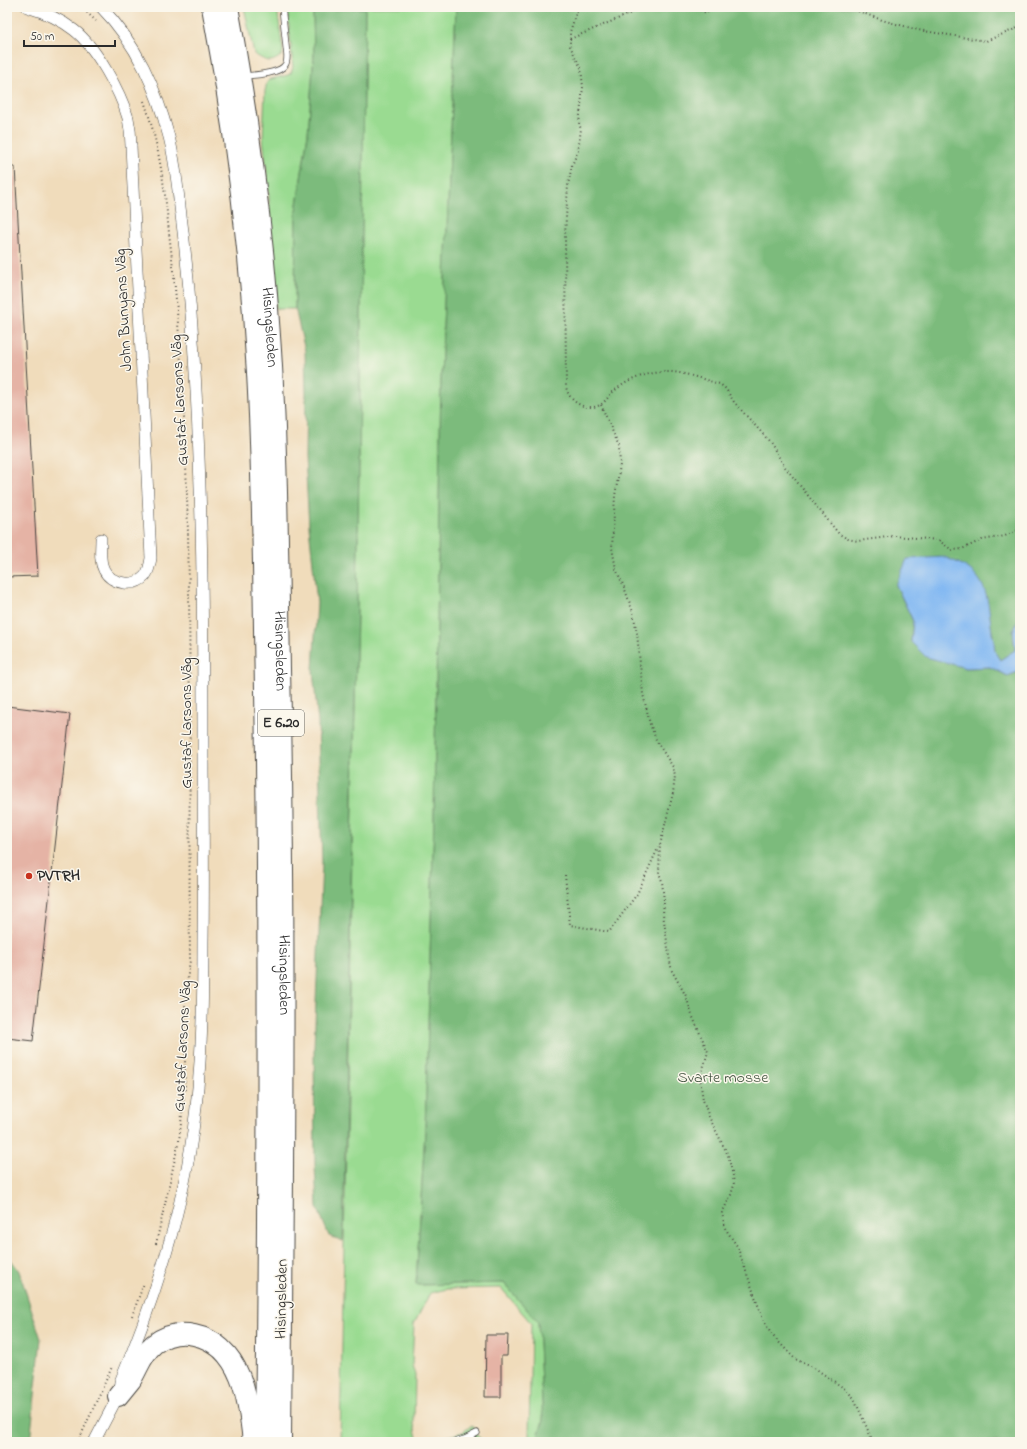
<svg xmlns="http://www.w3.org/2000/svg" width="1027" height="1449" font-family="'Indie Flower',sans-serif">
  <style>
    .green { fill: #9adb91; stroke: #62835e }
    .forest { fill: #7bbb7b; stroke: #537353 }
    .water { fill: #84b9f2; stroke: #58728e }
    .building { fill: #e5b3a5 }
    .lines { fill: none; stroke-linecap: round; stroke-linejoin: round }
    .lane-casing { stroke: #494641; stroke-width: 7 }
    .street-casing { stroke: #494641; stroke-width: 12 }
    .highway-casing { stroke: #494641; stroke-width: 22 }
    .path { stroke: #494641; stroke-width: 2; stroke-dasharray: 1 3; stroke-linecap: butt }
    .lane { stroke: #fff; stroke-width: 5.5 }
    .street { stroke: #fff; stroke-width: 11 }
    .highway { stroke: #fff; stroke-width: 20 }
    .poi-dot { fill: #c8321e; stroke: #fbf7ec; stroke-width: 1.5 }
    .labels { text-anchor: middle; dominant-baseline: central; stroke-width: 3; stroke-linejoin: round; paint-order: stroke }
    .shield { fill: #fbf7ec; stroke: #696865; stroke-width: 1 }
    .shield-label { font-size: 15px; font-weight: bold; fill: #2b2b2b }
    .street-label { font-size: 16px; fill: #2b2b2b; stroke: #fbf7ec }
    .poi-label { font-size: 16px; font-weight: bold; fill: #2b2b2b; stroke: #fbf7ec; text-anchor: start }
    .park-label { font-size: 16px; fill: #475744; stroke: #fbf7ec }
  </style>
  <rect width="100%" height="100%" fill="#fbf7ec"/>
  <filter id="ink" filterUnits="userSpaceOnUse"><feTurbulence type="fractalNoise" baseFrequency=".025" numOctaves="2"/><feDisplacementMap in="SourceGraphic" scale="8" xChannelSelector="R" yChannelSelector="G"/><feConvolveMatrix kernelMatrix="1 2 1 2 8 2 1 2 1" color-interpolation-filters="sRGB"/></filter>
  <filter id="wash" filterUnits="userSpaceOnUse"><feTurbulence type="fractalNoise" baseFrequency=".012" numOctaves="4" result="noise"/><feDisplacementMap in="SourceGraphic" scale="16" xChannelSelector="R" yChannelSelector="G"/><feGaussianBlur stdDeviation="0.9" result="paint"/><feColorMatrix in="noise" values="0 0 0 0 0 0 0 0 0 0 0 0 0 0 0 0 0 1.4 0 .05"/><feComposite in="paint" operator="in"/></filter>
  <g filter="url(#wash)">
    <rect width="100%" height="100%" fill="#f0dcbb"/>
    <path class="green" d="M244,7H277L283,51L282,55C270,65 266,61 254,54Z
      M287,7H456L441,378L434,818L425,1131L416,1285L504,1283L538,1322L543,1422L536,1442H525L529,1438L531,1323L501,1288L447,1289L430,1293L414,1324L412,1365L415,1375L414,1424L418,1442H340L357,611L365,8L313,11L314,55L308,134L296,211L295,309H276L268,183L263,138L265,91L267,82L271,79L288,75L291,73L293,67Z
      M472,1425L482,1442H426L463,1432Z"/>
    <path class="forest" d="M456,7H1020V616L1013,631L1015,650L1000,660L994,652V641L990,622L896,585L913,621L911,642L966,668L990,667L1008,676L1020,671V1442H536L543,1422L538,1322L504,1283L416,1285L425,1131L434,818L441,378Z
      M365,8L357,611L343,1241L329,1236L317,1207L315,1165L314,1047L322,864L318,722L313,670L317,603L309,526L305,457L306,394L305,351L295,308L296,211L308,134L314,55L313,11Z
      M7,1254L19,1271L41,1339L30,1442H7Z"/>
    <path class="water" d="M944,557C952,560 962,564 969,569C991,585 988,613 993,637C996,649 992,649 1000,660L1015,650L1013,631L1020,616V671L1008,676L990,667L966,668L926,657L911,642L913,621L896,585L907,559Z"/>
    <g id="blocks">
      <path class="building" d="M7,167H15L38,576L7,577Z
        M7,706L70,714L33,1041L7,1038Z
        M486,1335H508L507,1356H501V1397H485Z"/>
    </g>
  </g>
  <g filter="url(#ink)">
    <use href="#blocks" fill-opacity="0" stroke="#494641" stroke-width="1"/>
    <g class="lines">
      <defs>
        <path id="lane" d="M244,76C255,75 279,74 285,65C287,63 287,59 287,56L282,7
          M455,1442L465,1439L477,1433"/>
        <path id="street" d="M27,7C44,12 60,19 74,30C96,47 120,91 128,118C130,127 131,137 131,146L151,558C150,565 149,571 145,576C134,588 111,584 104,570C99,561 101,549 101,539
          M94,1442L118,1396L120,1382C154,1301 181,1218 193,1131C202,1068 203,1005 203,941C204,875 203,809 203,743C203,604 202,465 192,326C189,286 185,246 180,207C177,183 175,160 169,137C156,88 137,44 101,7"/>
        <g id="highway">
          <path d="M212,7C235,128 250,250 257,373C263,478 263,585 265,690C269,941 268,1191 265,1442"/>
          <path id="s1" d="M228,7C248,116 263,226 270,336C278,447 278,558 280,669C286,926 283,1184 281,1442"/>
          <path d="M118,1396C122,1391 127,1385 131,1380C139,1367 142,1354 154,1344C166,1335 180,1332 194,1335C242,1345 249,1402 253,1442"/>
        </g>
      </defs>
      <use href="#lane" class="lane-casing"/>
      <use href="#street" class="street-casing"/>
      <use href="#highway" class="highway-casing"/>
      <path class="path" d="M81,7L96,21
        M578,7L570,32V46L581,68L583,87L579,124L581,129L578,151L572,165L568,185L565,235L566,387C569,400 580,408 593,407C604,406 607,397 614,391C630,378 651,371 672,372C687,373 704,380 720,384L726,389L734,402L770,442L785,467L839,534L848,539L858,541L895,536L938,540L952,550L962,549L982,540L1005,536L1020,529
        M693,7L706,13L711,7
        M847,7L882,20L918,30L986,41L1020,27
        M570,39L641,9L651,7
        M144,101C159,144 165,188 169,233C174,272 177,310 180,349C194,553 188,757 190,960L186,988L185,1002V1093
        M601,405L619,446L620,465L615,496L612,548L616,569L624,587L633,612L637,633L643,694L650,724L657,742L673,767L675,776L673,793L660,845L659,873L662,881L664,901L663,914L670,962L672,971L686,996L692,1015L708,1052L700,1079L703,1100L709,1117L728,1155L733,1176L734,1185L731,1195L722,1213L725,1228L737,1246L763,1319L771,1334L795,1359L816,1369L845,1389L854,1398L873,1442
        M565,875L570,925L609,932L637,894L659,846
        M179,1141L184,1097
        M156,1244L178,1145
        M132,1316L144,1283
        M78,1442L112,1367"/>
      <use href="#lane" class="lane"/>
      <use href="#street" class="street"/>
      <use href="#highway" class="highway"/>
    </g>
  </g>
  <circle class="poi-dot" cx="29" cy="876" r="4"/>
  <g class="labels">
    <rect class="shield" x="258" y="710" width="46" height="26" rx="3"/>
    <g class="shield-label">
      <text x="281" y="723">E 6.20</text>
    </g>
    <g class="street-label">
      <text transform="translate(124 310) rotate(-93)">John Bunyans Väg</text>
      <text stroke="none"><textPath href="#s1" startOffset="323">Hisingsleden</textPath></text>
      <text transform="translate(180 400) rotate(-93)">Gustaf Larsons Väg</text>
      <text stroke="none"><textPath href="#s1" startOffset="647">Hisingsleden</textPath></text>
      <text transform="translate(187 723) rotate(-90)">Gustaf Larsons Väg</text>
      <text stroke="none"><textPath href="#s1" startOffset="971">Hisingsleden</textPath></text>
      <text transform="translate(183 1046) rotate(-87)">Gustaf Larsons Väg</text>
      <text transform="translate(282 1299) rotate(-89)">Hisingsleden</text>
    </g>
    <g class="poi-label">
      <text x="37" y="876">PVTRH</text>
    </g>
    <g class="park-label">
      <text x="723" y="1078">Svarte mosse</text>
    </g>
  </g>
  <rect width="1027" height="1449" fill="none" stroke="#fbf7ec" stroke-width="24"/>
  <path d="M24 40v6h91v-6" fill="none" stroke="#2b2b2b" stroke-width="2"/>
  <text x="30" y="40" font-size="12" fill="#2b2b2b" stroke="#fbf7ec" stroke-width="3" paint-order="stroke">50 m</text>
</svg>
